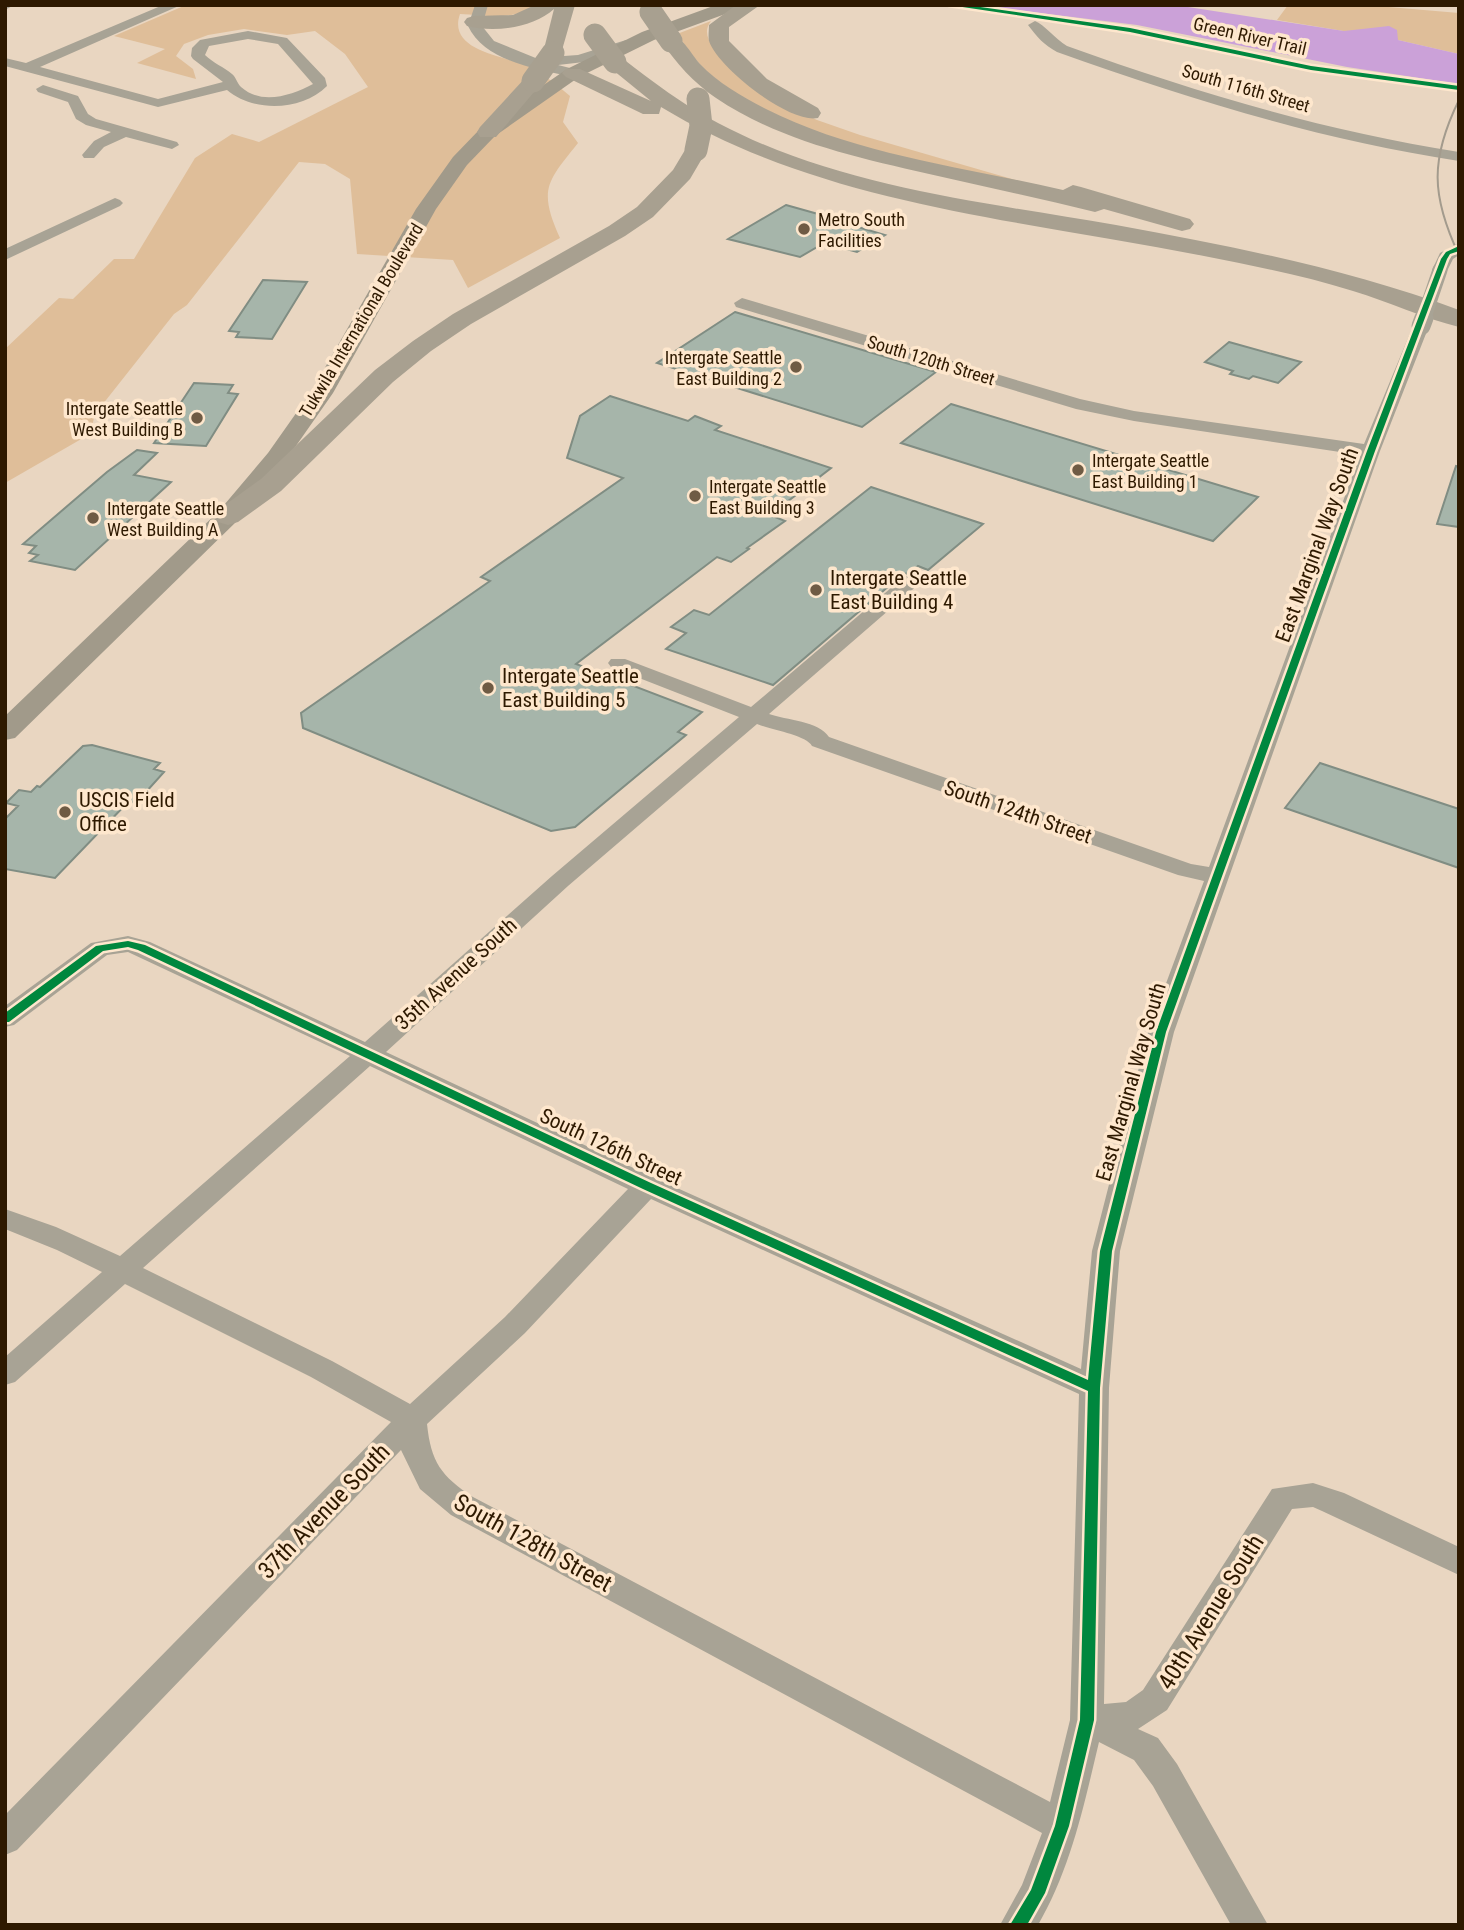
<svg xmlns="http://www.w3.org/2000/svg" width="1464" height="1930" font-family="'Roboto Condensed',sans-serif">
  <style>
    .green { fill: #dfbe99 }
    .water { fill: #cba1d8 }
    .building { fill: #a6b5aa; stroke: #808d83; stroke-width: 2 }
    .lines { fill: none; stroke-linecap: round; stroke-linejoin: round }
    .minor { fill: #a8a395; fill-rule: evenodd }
    .major { fill: #a19a8a; fill-rule: evenodd }
    .highway { fill: #a8a090; fill-rule: evenodd }
    .tram { stroke: #a39b8d; stroke-width: 2 }
    .minor-bridge-far1 { stroke: #a8a395; stroke-width: 15 }
    .minor-bridge { stroke: #a8a395; stroke-width: 19 }
    .highway-bridge { stroke: #a8a090; stroke-width: 23 }
    .cycleway-casing { stroke: #fee7cd; stroke-width: 5 }
    .cycleway { fill: #00873e; fill-rule: evenodd }
    .poi-dot { fill: #6f5b44; stroke: #fee7cd; stroke-width: 2.5 }
    .labels { text-anchor: middle; dominant-baseline: central; stroke-width: 7; stroke-linejoin: round; paint-order: stroke }
    .far-street-label { font-size: 18px; fill: #2e1900; stroke: #fee7cd }
    .far-poi-label { font-size: 18px; fill: #2e1900; stroke: #fee7cd; text-anchor: start }
    .street-label { font-size: 21px; fill: #2e1900; stroke: #fee7cd }
    .poi-label { font-size: 21px; fill: #2e1900; stroke: #fee7cd; text-anchor: start }
    .near-street-label { font-size: 24px; fill: #2e1900; stroke: #fee7cd }
  </style>
  <rect width="100%" height="100%" fill="#e9d6c1"/>
  <path class="green" d="M186,5H534C512,22 486,15 460,14C446,54 513,56 535,69C547,77 559,87 570,96L563,122L578,143C547,182 538,189 560,238L468,288L453,260L357,254L350,179L325,164L299,162L187,305L174,314L95,414L90,434L5,483V349L59,298L73,299L114,259H134L195,158L232,134L259,142L368,87L345,54L315,31L287,35L244,29L208,35L184,44L176,56L193,69L196,79L137,63L165,49L114,36Z
    M1288,5H1365L1459,13V54L1398,40L1277,20Z
    M711,21C704,30 707,38 713,47L795,110L817,120L860,135L1022,182C923,161 791,142 711,75C697,63 688,49 677,34Z"/>
  <path class="water" d="M975,5H1175L1344,31L1389,26L1397,30L1398,40L1459,54V84L1347,67L1137,25Z"/>
  <path class="building" d="M786,205L843,221L841,222L885,235L857,252L824,243L800,257L728,239Z
    M263,280L307,282L272,339L236,337L239,332L229,331Z
    M735,312L936,372L862,427L657,363Z
    M1229,342L1301,362L1278,383L1253,376L1249,379L1230,374L1233,371L1205,362Z
    M194,383L233,385L228,393L238,394L206,446L154,443Z
    M610,396L688,421L695,416L721,426L715,430L831,468L770,515L785,521L747,548L749,549L731,562L717,557L576,664L702,712L678,732L686,735L575,827L551,831L303,728L301,713L490,581L481,577L623,478L567,458L580,416Z
    M951,404L1258,497L1213,541L901,443Z
    M137,450L157,453L134,475L171,482L75,570L30,561L38,555L29,553L36,546L23,544L107,472Z
    M1456,466L1459,467V527L1437,524Z
    M871,487L983,524L928,570L918,566L910,573L903,574L773,685L666,649L686,633L671,627L694,610L709,615Z
    M92,745L160,763L154,769L164,772L136,803L129,801L55,878L5,869V819L18,806L6,803L19,790L31,792L37,786L40,787L83,746Z
    M1320,763L1459,809V868L1285,808Z"/>
  <g class="lines">
    <path class="minor" d="M5,5H14L5,10Z
      M163,5H181L40,67L158,99L223,82L193,59L191,56L192,48L200,40L248,31L287,38L325,78L327,86C302,111 254,113 227,90L158,107L5,66V58L26,63ZM248,39L278,44L313,84C292,95 262,106 241,87C237,83 236,77 232,74C224,67 213,63 205,55L209,46Z
      M475,5H488L482,26L494,41L543,61L550,57L578,55L626,40L633,44L584,62L558,65L578,70V76L573,77C538,69 485,62 468,26Z
      M1035,21C1044,24 1055,39 1067,46C1195,92 1324,131 1459,152V161C1320,140 1189,99 1057,52C1044,45 1037,37 1028,25Z
      M43,85L78,96L88,114L96,119L177,142L179,145L172,149L126,137L104,147L94,158H84L82,155L94,141L111,132L86,125L76,119L68,102L38,92L36,89Z
      M115,198L120,200L123,203L120,206L5,260V249Z
      M1459,243V255L1453,259L1446,273H1434L1432,270L1440,253Z
      M742,298L1080,399L1134,411L1364,444L1413,326L1421,321L1429,326L1380,451L1174,1032L1120,1251L1109,1388L1104,1704L1126,1702L1143,1690L1272,1489L1313,1483L1344,1493L1459,1547V1575L1322,1511L1313,1507L1292,1509L1167,1710L1138,1729L1158,1738L1177,1764L1268,1925H1231L1153,1786L1134,1760L1099,1742C1084,1805 1071,1868 1038,1925H1000L1022,1885L1042,1833L451,1515L420,1489L401,1450L17,1850L5,1855V1815L391,1422L311,1377L125,1284L15,1382L5,1385V1357L102,1272L57,1250L5,1229V1209L56,1227L120,1256L350,1056L128,952L107,955L14,1025L5,1027V1006L91,943L128,936L150,942L365,1042L552,876L739,717L611,667L608,663L611,659H625L751,707L905,576H919L922,580L919,584L769,714C786,720 819,721 829,737L1191,864L1209,867L1360,455L1134,421L1076,409L736,307L734,303ZM757,724C771,730 806,735 812,746L1178,875L1204,881L1148,1032L1092,1251L1081,1369L657,1179L386,1052L568,886ZM370,1066L628,1189L505,1317L410,1404L332,1361L143,1268ZM651,1199L1079,1394L1070,1720L1050,1802L473,1497C441,1476 431,1462 427,1424L525,1333Z"/>
    <path class="major" d="M716,5H741L739,9L654,40L579,77L495,136L467,165L436,209L333,393L284,463L237,521L15,738L5,740V716L219,511L268,453L311,392L416,209L453,157L481,128L567,69L642,32Z"/>
    <path class="highway" d="M535,5H575L560,57H546L543,53L554,9C533,28 494,33 467,26L464,22L467,18L474,16L513,15Z
      M736,5H760L729,27V41L767,79L818,108L821,113L818,118C790,124 718,68 709,41C708,37 709,30 709,25Z
      M671,35C684,38 691,54 700,64C718,83 743,97 766,109C857,155 964,167 1063,190L1073,185L1081,187L1190,219L1194,224L1190,229L1182,231L1104,209L1095,212C1043,199 990,188 938,176C863,159 781,142 716,98C694,83 676,63 661,41L664,37Z
      M615,56L622,58C653,82 683,105 718,123C839,187 983,202 1116,225C1232,246 1347,269 1459,310V327C1423,318 1389,302 1353,291C1305,276 1254,266 1204,256C1019,219 825,206 661,107L659,114H643L566,77L562,73L566,69H580L651,101L608,66L605,62L608,58Z
      M533,75L540,77L544,81L540,85L496,137H480L477,132L480,127L526,77Z
      M696,143L704,145L707,150L690,179L653,217L625,236L471,324L431,351L393,382L281,491L238,522L228,525L218,522L214,516L218,510L261,479L375,370L413,341L453,314L609,226L637,207L673,170L688,145Z"/>
    <path class="tram" d="M1459,100C1430,159 1431,196 1459,255"/>
    <path class="minor-bridge-far1" d="M1423,320L1440,270"/>
    <path class="minor-bridge" d="M1421,326L1424,318"/>
    <path class="highway-bridge" d="M651,12L671,41
      M595,35L615,62
      M533,81L553,53
      M696,150L701,126L698,99"/>
    <defs>
      <path id="cycleway" d="M949,5H966L1130,28L1311,66L1459,86V90L1311,70L1130,32Z
        M1459,246V251L1450,254L1447,259L1375,451L1166,1032L1112,1251L1100,1388L1094,1720L1069,1826L1045,1893L1027,1925H1010L1031,1890L1055,1826L1080,1720L1088,1391L643,1189L138,950L128,947L103,951L9,1022H5V1013L96,946L128,941L145,945L651,1183L1088,1380L1100,1251L1156,1032L1367,451L1441,259L1446,252Z"/>
    </defs>
    <use href="#cycleway" class="cycleway-casing"/>
    <use href="#cycleway" class="cycleway"/>
  </g>
  <g class="poi-dot">
    <circle cx="804" cy="229" r="7"/>
    <circle cx="796" cy="367" r="7"/>
    <circle cx="197" cy="418" r="7"/>
    <circle cx="1078" cy="470" r="7"/>
    <circle cx="695" cy="496" r="7"/>
    <circle cx="93" cy="518" r="7"/>
    <circle cx="816" cy="590" r="7"/>
    <circle cx="488" cy="688" r="7"/>
    <circle cx="65" cy="812" r="7"/>
  </g>
  <g class="labels">
    <g class="far-street-label">
      <text transform="translate(1250 36) rotate(13)">Green River Trail</text>
      <text transform="translate(1246 88) rotate(16)">South 116th Street</text>
      <text transform="translate(361 320) rotate(-59)">Tukwila International Boulevard</text>
      <text transform="translate(931 360) rotate(17)">South 120th Street</text>
    </g>
    <g class="far-poi-label">
      <text x="818" y="219">Metro South<tspan x="818" dy="21">Facilities</tspan></text>
      <text x="782" y="357" text-anchor="end">Intergate Seattle<tspan x="782" dy="21">East Building 2</tspan></text>
      <text x="183" y="408" text-anchor="end">Intergate Seattle<tspan x="183" dy="21">West Building B</tspan></text>
      <text x="1092" y="460">Intergate Seattle<tspan x="1092" dy="21">East Building 1</tspan></text>
      <text x="709" y="486">Intergate Seattle<tspan x="709" dy="21">East Building 3</tspan></text>
      <text x="107" y="508">Intergate Seattle<tspan x="107" dy="21">West Building A</tspan></text>
    </g>
    <g class="street-label">
      <text transform="translate(1317 545) rotate(-70)">East Marginal Way South</text>
      <text transform="translate(1018 812) rotate(19)">South 124th Street</text>
      <text transform="translate(456 974) rotate(-42)">35th Avenue South</text>
      <text transform="translate(1131 1082) rotate(-74)">East Marginal Way South</text>
      <text transform="translate(611 1147) rotate(25)">South 126th Street</text>
    </g>
    <g class="poi-label">
      <text x="830" y="578">Intergate Seattle<tspan x="830" dy="24">East Building 4</tspan></text>
      <text x="502" y="676">Intergate Seattle<tspan x="502" dy="24">East Building 5</tspan></text>
      <text x="79" y="800">USCIS Field<tspan x="79" dy="24">Office</tspan></text>
    </g>
    <g class="near-street-label">
      <text transform="translate(324 1511) rotate(-46)">37th Avenue South</text>
      <text transform="translate(533 1543) rotate(29)">South 128th Street</text>
      <text transform="translate(1211 1612) rotate(-58)">40th Avenue South</text>
    </g>
  </g>
  <rect width="1464" height="1930" fill="none" stroke="#2e1900" stroke-width="14"/>
</svg>
